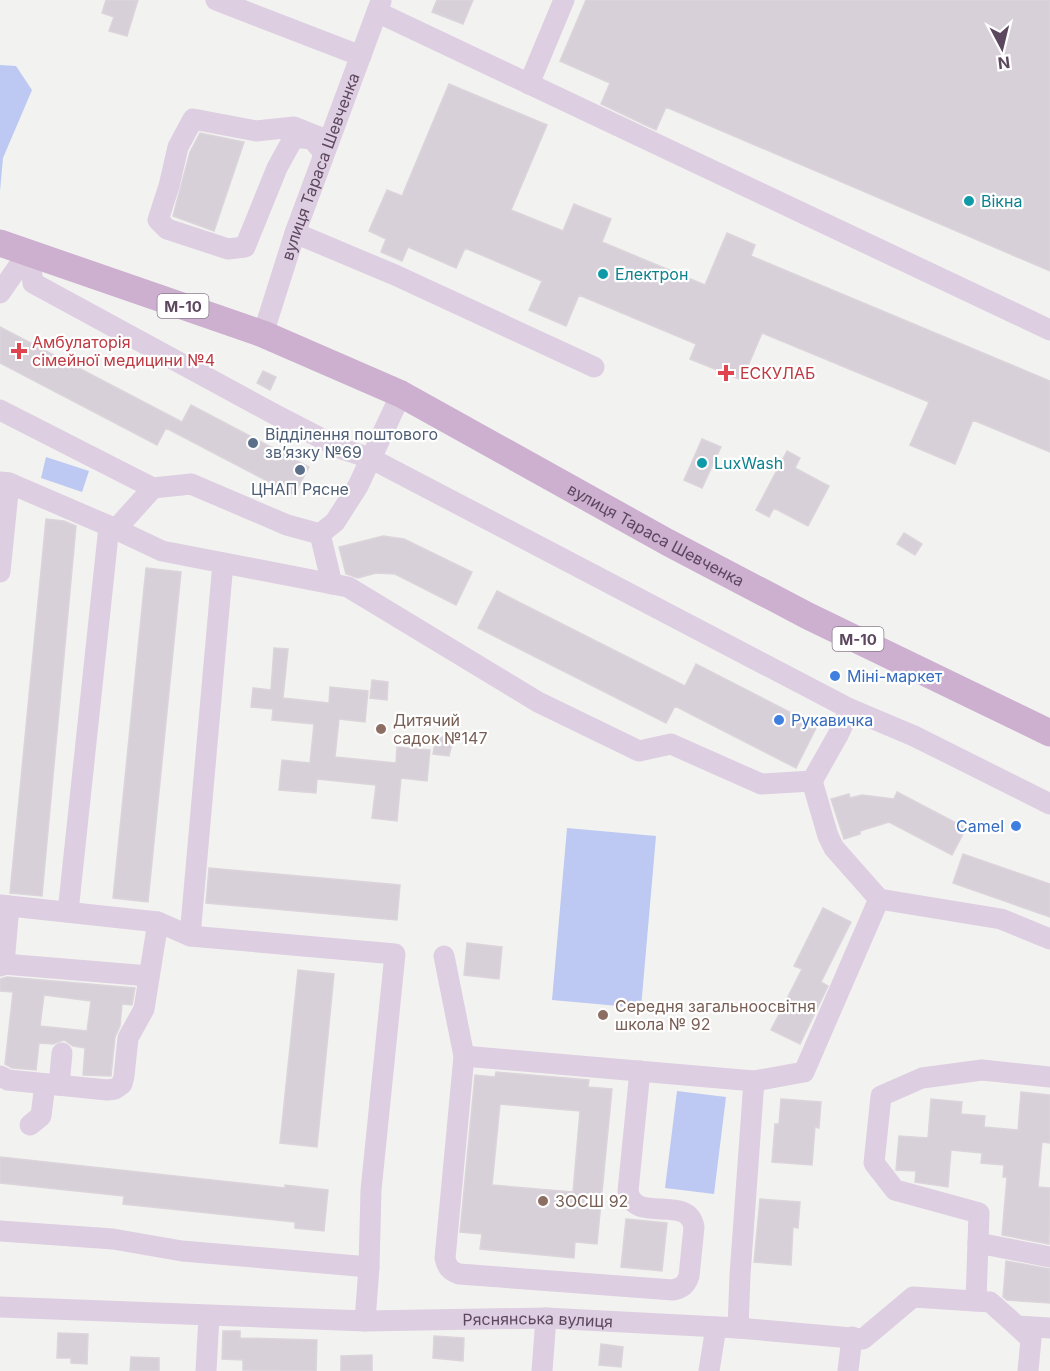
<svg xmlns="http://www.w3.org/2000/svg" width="1050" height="1371" font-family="Inter,sans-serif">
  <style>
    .green { fill: #bdc9f2 }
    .building { fill: #d7d0d8; stroke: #dcd4db; stroke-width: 1.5; fill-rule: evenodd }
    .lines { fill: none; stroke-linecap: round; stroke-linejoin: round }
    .minor { stroke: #decee1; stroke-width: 21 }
    .major { stroke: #cdafd0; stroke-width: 27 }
    .culture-dot { fill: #0f9aa8; stroke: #fff; stroke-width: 2 }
    .health-dot { fill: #e0444e; stroke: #fff; stroke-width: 2 }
    .service-dot { fill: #5c6f8a; stroke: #fff; stroke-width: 2 }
    .shop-dot { fill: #3f7fe0; stroke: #fff; stroke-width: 2 }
    .education-dot { fill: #8d6e63; stroke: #fff; stroke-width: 2 }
    .labels { text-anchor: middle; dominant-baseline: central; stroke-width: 4.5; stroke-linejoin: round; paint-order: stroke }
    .shield { fill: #fff; stroke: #8d7e8f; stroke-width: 1.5 }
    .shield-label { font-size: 15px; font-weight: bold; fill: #5c475f }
    .street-label { font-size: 16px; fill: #5c475f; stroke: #fff }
    .culture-label { font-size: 16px; fill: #0d838f; stroke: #fff; text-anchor: start }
    .health-label { font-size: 16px; fill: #be3a42; stroke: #fff; text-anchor: start }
    .service-label { font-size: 16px; fill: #4e5e75; stroke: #fff; text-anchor: start }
    .shop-label { font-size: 16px; fill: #366cbe; stroke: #fff; text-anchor: start }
    .education-label { font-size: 16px; fill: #785e54; stroke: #fff; text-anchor: start }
  </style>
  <rect width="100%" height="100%" fill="#f2f3f0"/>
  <path class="green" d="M0,65L16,66L32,90L3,158L0,191Z
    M46,457L89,471L82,492L41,478Z
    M567,828L656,836L641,1008L552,1000Z
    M677,1091L726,1097L714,1194L665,1188Z"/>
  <path class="building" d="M106,0H138L127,36L109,31L114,17L102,13Z
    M437,0H473L463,24L432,12Z
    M586,0H1050V271L666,107L656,130L601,104L610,83L560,61Z
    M449,84L547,125L511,210L563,231L574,204L611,219L602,242L705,285L727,233L755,245L751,256L1050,381V452L973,420L955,464L910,445L929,402L762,333L742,380L690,359L696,344L579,295L566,326L529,310L542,281L465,248L456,268L408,247L402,261L381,252L386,239L369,231L387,190L402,196Z
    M200,133L244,142L214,231L173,216L190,152Z
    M0,327L182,422L191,405L309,467L294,495L166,428L157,445L0,363Z
    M263,371L276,377L270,390L257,383Z
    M702,439L721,447L702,488L684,480Z
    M787,451L800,458L795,468L829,486L808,526L774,508L769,517L756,510Z
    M46,519L64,521L76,526L42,896L10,893Z
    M904,533L922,544L915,555L897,544Z
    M383,536L404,539L472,572L456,605L395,574L376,573L358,578L346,574L339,547Z
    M146,568L181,572L148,902L113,898Z
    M497,591L685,686L696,664L817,726L796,768L675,706L666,723L478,628Z
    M274,648L288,649L283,698L329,703L330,687L368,691L365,722L339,719L335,757L396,763L397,747L430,750L427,781L401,778L397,821L372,818L376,785L317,779L316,793L279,790L282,760L310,763L314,724L272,720L273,709L251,707L253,688L271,690Z
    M372,680L388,682L387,700L370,698Z
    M436,736L453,739L449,756L433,754Z
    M897,792L966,828L952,855L889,822L860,831V834L844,839L831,799L849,794L850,798L862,795L894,799Z
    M963,854L1050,884V917L953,883Z
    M209,868L400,885L397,920L206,903Z
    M823,908L851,922L821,982L828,986L800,1044L771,1030L802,969L794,966Z
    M467,943L502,947L499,979L464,975Z
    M298,970L334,974L317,1147L280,1143Z
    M7,977L135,988L132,1005L122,1004L120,1026L115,1037L111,1076L83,1075L85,1048L73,1046L64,1040L53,1044L39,1043L36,1070L12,1068L5,1064L13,992L0,991V979ZM44,995L91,1001L87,1031L40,1026Z
    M496,1072L589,1080L588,1087L612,1089L597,1244L575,1242L574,1258L480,1249L482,1234L460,1232L475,1075L495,1077ZM500,1104L580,1111L573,1192L492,1185Z
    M1021,1092L1050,1095V1143L1042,1142L1038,1187L1050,1188L1049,1244L1002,1235L1007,1177H1003L1004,1165L981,1163L982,1153L951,1150L948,1187L915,1182L916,1171L896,1170L899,1136L928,1138L931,1099L962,1102L961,1114L985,1116L984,1127L1018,1130Z
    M781,1099L821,1102L819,1128L815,1127L812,1165L772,1162L775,1124H779Z
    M0,1157L285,1188V1185L328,1190L324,1231L295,1228V1222L123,1204L124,1196L0,1183Z
    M760,1199L800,1202L798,1228L793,1227L791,1265L754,1262Z
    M626,1219L667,1223L662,1271L621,1267Z
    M1006,1261L1050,1269V1303L1007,1300L1003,1297Z
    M223,1331H240V1338L317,1340L316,1371L243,1370V1360L222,1359Z
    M58,1333L88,1334L87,1364L71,1363V1358H57Z
    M434,1336L464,1338L463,1361L433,1358Z
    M601,1344L623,1347L621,1367L599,1365Z
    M372,1355V1371H341V1356Z
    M131,1357L159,1358V1371H130Z"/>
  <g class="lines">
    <g class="minor">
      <path d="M216,0L361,56"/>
      <path d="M377,12L1050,330"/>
      <path d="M529,84L564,0"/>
      <path d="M324,153L312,139L294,137L277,168L245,247L228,249L167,229L158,220L169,186L178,147L193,119L256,131L294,127L329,141"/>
      <path d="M295,233L395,275L594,367"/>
      <path d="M29,251L33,283L274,414L342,449L370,458L850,709L914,736L1050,804"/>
      <path d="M0,293L29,251"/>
      <path id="s1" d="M263,334L295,233L381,1"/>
      <path d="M0,410L153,488L191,484L287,525L320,534L335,522L358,486L401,394"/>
      <path d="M0,482L9,483L109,526L162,551L348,587L538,702L639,751L671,744L761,784L812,781L828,836L834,848L879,899L1001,919L1050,939"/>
      <path d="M116,529L153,488"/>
      <path d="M320,534L332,584"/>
      <path d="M223,563L190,936L395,954L371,1190L369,1267L365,1321"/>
      <path d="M0,572L9,483"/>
      <path d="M812,781L838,735L850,709"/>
      <path d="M0,905L158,922L190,936"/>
      <path d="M68,912L109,526"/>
      <path d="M444,956L464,1056L445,1258C447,1267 450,1271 459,1274L673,1290C682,1288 686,1285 689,1276L694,1227C688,1193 634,1225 628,1191L640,1071"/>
      <path d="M4,964L149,976"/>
      <path d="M0,966L4,964L9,906"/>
      <path d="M464,1056L754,1081"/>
      <path d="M0,1076L8,1080L107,1090L115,1089L122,1084L124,1076L128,1038L144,1009L158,922"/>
      <path d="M59,1085L62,1053"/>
      <path d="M30,1125L41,1116L45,1084"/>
      <path d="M0,1231L113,1239L182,1251L369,1267"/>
      <path d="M978,1243L1050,1257"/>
      <path d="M976,1301L979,1213L895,1190L874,1163L881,1096L922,1078L982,1070L1050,1077"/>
      <path id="s2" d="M0,1307L365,1321L546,1318L738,1328L863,1339L913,1297L990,1302L1017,1326L1050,1328"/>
      <path d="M1017,1326L1031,1339L1028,1371"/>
      <path d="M738,1328L740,1275L754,1081L804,1072L879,899"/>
      <path d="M206,1371L209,1316"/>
      <path d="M542,1371L546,1318"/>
      <path d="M709,1371L716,1327"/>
      <path d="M848,1371L852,1337"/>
    </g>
    <path class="major" id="s3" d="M0,243L263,334L401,394L667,542L808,616L1050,733"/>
  </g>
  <g class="culture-dot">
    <circle cx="969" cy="201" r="6"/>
    <circle cx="603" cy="274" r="6"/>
    <circle cx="702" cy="463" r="6"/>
  </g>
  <g class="health-dot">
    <path d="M16 342h6v6h6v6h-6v6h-6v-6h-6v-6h6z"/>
    <path d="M723 364h6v6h6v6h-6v6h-6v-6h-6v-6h6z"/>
  </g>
  <g class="service-dot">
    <circle cx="253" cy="443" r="6"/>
    <circle cx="300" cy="470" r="6"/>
  </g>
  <g class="shop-dot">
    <circle cx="835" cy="676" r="6"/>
    <circle cx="779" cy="720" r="6"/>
    <circle cx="1016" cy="826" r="6"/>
  </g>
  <g class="education-dot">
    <circle cx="381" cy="729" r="6"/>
    <circle cx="603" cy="1015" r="6"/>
    <circle cx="543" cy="1201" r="6"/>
  </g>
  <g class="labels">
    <g class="shield">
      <rect x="157.5" y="294" width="51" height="24" rx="4.5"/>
      <rect x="832.5" y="627" width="51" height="24" rx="4.5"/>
    </g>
    <g class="shield-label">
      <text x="183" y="306">М-10</text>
      <text x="858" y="639">М-10</text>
    </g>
    <g class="street-label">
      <text stroke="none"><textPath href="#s1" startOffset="177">вулиця Тараса Шевченка</textPath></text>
      <text stroke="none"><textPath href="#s3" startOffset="720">вулиця Тараса Шевченка</textPath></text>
      <text stroke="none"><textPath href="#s2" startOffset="538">Ряснянська вулиця</textPath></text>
    </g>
    <g class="culture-label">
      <text x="981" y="201">Вікна</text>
      <text x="615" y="274">Електрон</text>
      <text x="714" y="463">LuxWash</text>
    </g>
    <g class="health-label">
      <text x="32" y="342">Амбулаторія<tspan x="32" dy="18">сімейної медицини №4</tspan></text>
      <text x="740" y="373">ЕСКУЛАБ</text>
    </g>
    <g class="service-label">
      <text x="265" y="434">Відділення поштового<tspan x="265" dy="18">зв’язку №69</tspan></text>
      <text x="300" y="489" text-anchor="middle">ЦНАП Рясне</text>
    </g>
    <g class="shop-label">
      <text x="847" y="676">Міні-маркет</text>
      <text x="791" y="720">Рукавичка</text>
      <text x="1004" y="826" text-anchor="end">Camel</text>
    </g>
    <g class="education-label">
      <text x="393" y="720">Дитячий<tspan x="393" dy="18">садок №147</tspan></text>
      <text x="615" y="1006">Середня загальноосвітня<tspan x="615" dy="18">школа № 92</tspan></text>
      <text x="555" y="1201">ЗОСШ 92</text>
    </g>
  </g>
  <g transform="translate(1002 48) rotate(173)" stroke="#ffffff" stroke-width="4.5" paint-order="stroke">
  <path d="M0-4.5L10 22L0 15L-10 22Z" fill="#5c475f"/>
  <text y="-9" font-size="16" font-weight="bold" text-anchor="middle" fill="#5c475f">N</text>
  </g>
</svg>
